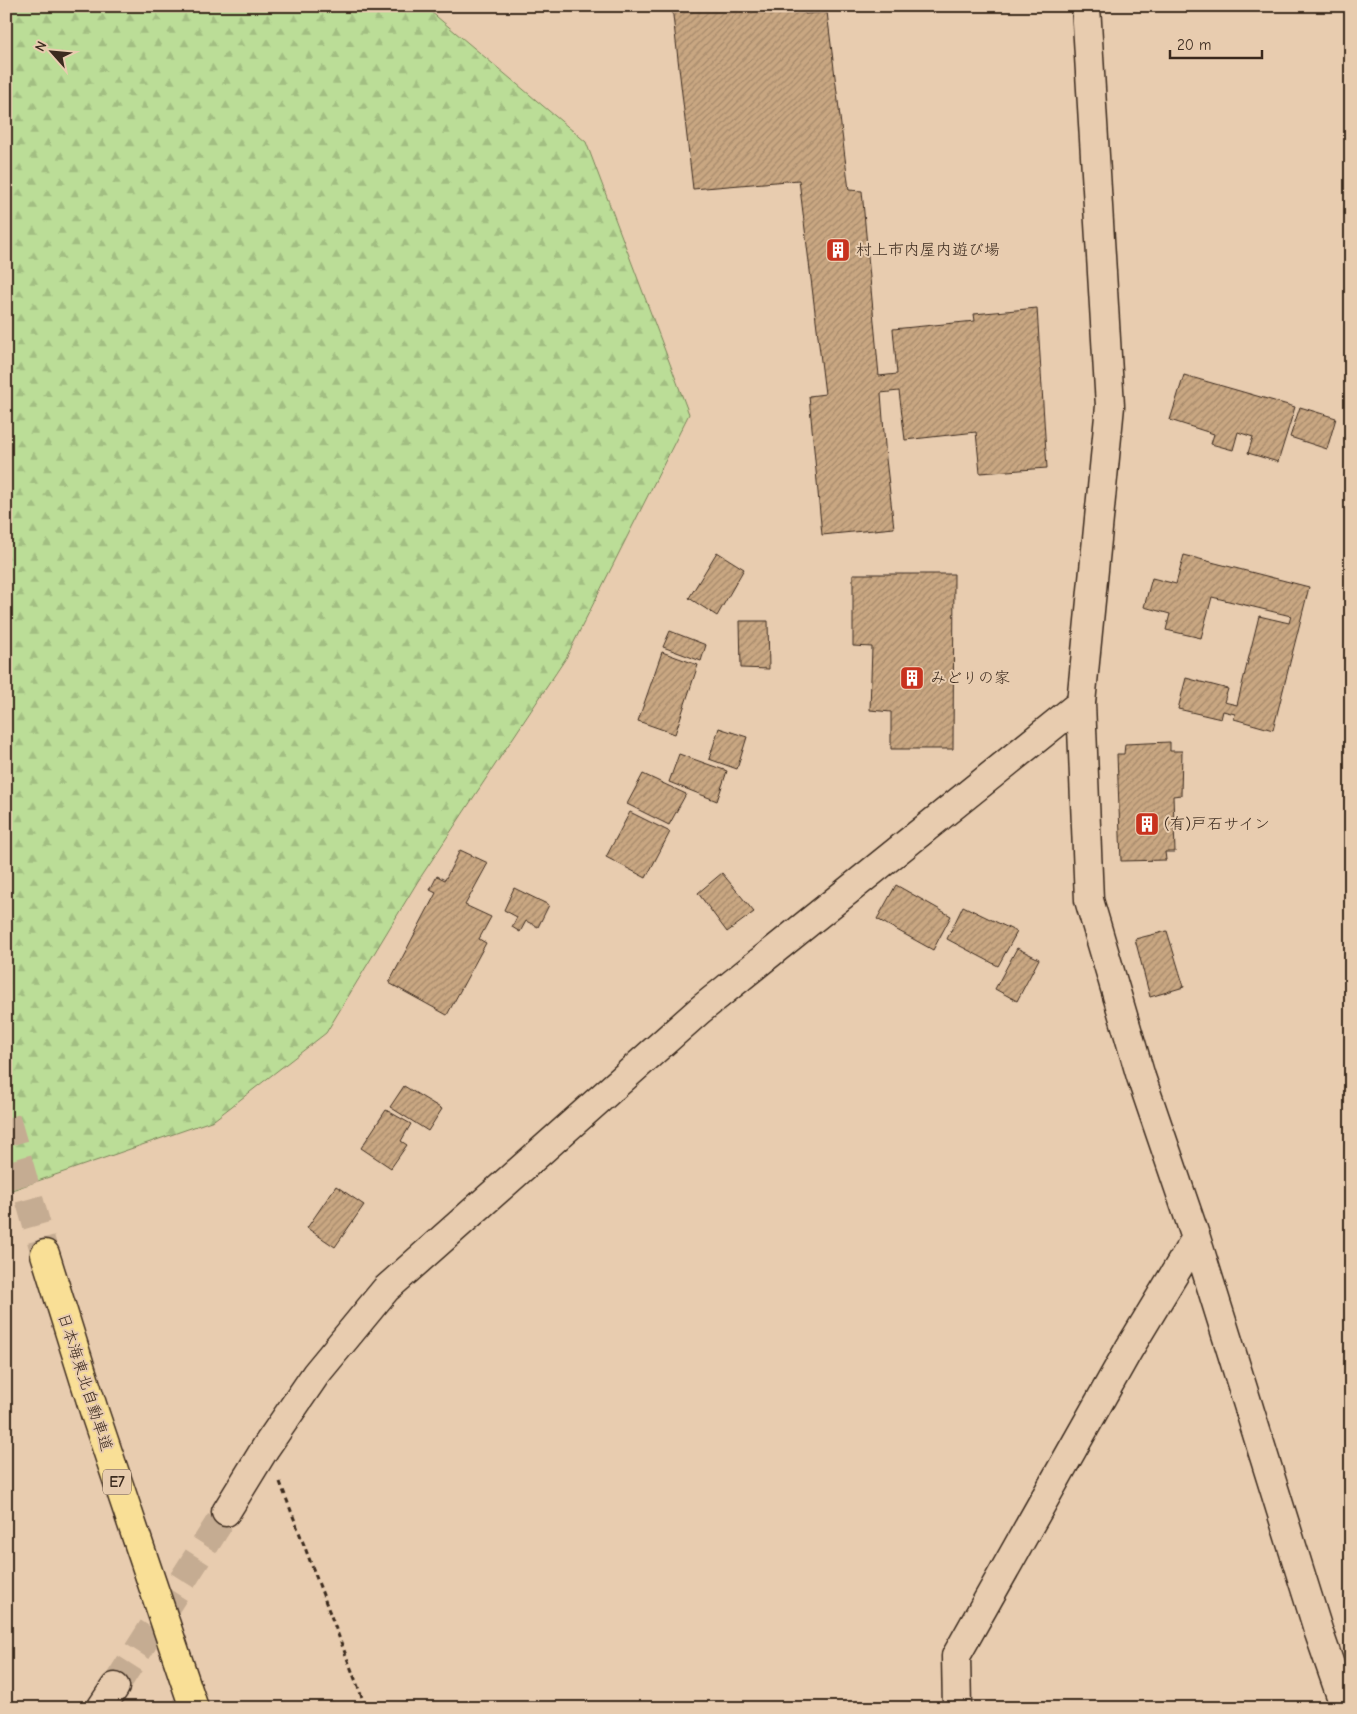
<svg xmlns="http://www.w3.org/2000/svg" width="1357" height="1714" font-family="'Comic Neue','Klee One',sans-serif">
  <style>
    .forest { fill: url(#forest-firs); stroke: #7b845a }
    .building { fill: url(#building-hatch); stroke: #3b2a1e }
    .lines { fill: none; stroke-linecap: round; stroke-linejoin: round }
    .street-tunnel { stroke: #c5ac92; stroke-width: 28; stroke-dasharray: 28 14; stroke-linecap: butt }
    .highway-tunnel { stroke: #c5ac92; stroke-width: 28; stroke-dasharray: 28 14; stroke-linecap: butt }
    .street-casing { stroke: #3b2a1e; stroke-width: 31 }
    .highway-casing { stroke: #3b2a1e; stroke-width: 31 }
    .path { stroke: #3b2a1e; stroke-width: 3; stroke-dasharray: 5 4; stroke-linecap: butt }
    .street { stroke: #e8ccaf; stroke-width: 28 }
    .highway { stroke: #f9df96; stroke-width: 28 }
    .labels { text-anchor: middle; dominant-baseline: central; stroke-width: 4; stroke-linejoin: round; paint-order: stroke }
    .shield { fill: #e8ccaf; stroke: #6f5b4a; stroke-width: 1 }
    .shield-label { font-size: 15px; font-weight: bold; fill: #3b2a1e }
    .poi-label { font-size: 16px; fill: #3b2a1e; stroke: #e8ccaf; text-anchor: start }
    .street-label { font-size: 16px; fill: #3b2a1e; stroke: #e8ccaf }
  </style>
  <defs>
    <pattern id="forest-firs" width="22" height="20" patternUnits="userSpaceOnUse" patternTransform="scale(1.25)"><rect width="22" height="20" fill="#bbdd97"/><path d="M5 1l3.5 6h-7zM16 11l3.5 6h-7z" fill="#a2be82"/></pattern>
    <pattern id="building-hatch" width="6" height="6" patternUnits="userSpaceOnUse" patternTransform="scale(1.25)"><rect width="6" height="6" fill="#c9a782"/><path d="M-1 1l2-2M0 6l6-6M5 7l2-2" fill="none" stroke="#a4886a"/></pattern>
  </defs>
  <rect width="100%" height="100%" fill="#e8ccaf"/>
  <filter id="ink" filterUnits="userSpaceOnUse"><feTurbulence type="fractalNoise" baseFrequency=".02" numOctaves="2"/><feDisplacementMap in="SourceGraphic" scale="10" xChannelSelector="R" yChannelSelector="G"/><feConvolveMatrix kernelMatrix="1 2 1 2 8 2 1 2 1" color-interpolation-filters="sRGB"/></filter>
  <g filter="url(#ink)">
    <path class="forest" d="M6,6H424L586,142L689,414L566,658L418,881L326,1033L214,1120L6,1192Z"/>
    <path class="building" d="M679,6H804L805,14L827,12L849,190L862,191L879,376L897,374L893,329L975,321L974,314L1037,308L1047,468L980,473L976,432L905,440L899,391L881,393L886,459L894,528L822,535L809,396L825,394L799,180L693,189L672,7Z
      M1184,375L1295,407L1278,462L1248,453L1253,437L1238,432L1233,450L1211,444L1214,434L1170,420Z
      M1300,407L1336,418L1327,449L1290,437Z
      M717,552L744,569L717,616L689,598Z
      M1184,555L1309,587L1273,730L1234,719L1235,714L1223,711L1221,719L1178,709L1186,678L1228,689L1224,702L1237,705L1259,616L1289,623L1291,616L1212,597L1201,638L1166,630L1170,614L1144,607L1152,578L1176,584Z
      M853,574H954L953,749H891V712L870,710L872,647L853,646Z
      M740,621H768L769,669L741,668Z
      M670,631L706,645L701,661L663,647Z
      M662,652L698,665L675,734L638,721Z
      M719,728L747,737L737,769L709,759Z
      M1170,742V751H1182L1181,795L1173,796L1175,852H1165L1166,860L1121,861L1117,754H1124L1125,744Z
      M679,754L727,771L717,801L669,782Z
      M643,774L686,794L669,825L627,804Z
      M630,812L670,832L646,878L606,857Z
      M460,850L488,863L465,905L491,917L479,939L486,943L447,1015L389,983L436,893L430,890L437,876L445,880Z
      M722,873L754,912L727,932L698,893Z
      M896,885L951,916L933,950L877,919Z
      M514,888L549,905L538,927L526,921L520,932L512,927L517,917L504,910Z
      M963,906L1017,932L998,966L947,939Z
      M1167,931L1184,987L1150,997L1135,939Z
      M1017,948L1039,959L1017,1001L995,989Z
      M404,1086L442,1109L428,1131L390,1107Z
      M386,1110L411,1124L401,1141L407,1145L391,1168L361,1148Z
      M336,1186L364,1205L335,1247L307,1228Z"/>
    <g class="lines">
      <path class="street-tunnel" d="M115,1687L226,1512"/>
      <path class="highway-tunnel" d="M6,1118L45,1254"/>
      <defs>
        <path id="street" d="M1086,6L1110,406L1081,703L1089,900L1141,1077L1196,1238L1319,1633L1345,1708
          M226,1512L266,1447L316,1374L386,1289L700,1010L1081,703
          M101,1708L115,1687
          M957,1708L956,1656L1129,1349L1196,1238"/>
        <path id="highway" d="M45,1254L95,1414L194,1708"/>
      </defs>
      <use href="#street" class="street-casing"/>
      <use href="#highway" class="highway-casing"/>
      <path class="path" d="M280,1482L366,1708"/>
      <use href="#street" class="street"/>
      <use href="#highway" class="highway"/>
    </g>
  </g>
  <defs>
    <symbol id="building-square" viewBox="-11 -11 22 22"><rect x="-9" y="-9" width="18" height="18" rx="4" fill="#c8321e" stroke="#e8ccaf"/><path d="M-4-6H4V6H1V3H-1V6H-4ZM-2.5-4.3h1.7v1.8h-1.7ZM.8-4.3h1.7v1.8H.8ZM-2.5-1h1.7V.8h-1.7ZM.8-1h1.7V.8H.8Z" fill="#fff"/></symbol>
  </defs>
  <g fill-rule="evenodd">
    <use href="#building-square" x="824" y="236" width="28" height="28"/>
    <use href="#building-square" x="898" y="664" width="28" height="28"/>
    <use href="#building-square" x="1133" y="810" width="28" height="28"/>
  </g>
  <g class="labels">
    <rect class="shield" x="103" y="1469.5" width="28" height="25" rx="4"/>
    <g class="shield-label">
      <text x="117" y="1482">E7</text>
    </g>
    <g class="poi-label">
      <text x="856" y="250">村上市内屋内遊び場</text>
      <text x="930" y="678">みどりの家</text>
      <text x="1164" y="824">(有)戸石サイン</text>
    </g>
    <g class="street-label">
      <text transform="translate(85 1382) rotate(72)">日本海東北自動車道</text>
    </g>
  </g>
  <rect width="1357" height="1714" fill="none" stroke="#e8ccaf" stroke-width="25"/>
  <rect x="12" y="12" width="1332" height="1689" fill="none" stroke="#3b2a1e" stroke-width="2" filter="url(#ink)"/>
  <g transform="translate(52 52) rotate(297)" stroke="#e8ccaf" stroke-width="4" paint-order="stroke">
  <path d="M0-4L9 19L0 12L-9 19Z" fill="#3b2a1e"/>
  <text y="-8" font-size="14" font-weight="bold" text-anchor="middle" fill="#3b2a1e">N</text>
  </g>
  <path d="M1170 50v8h92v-8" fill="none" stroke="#3b2a1e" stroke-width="2.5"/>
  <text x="1177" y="50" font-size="15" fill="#3b2a1e" stroke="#e8ccaf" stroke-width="4" paint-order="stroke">20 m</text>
</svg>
